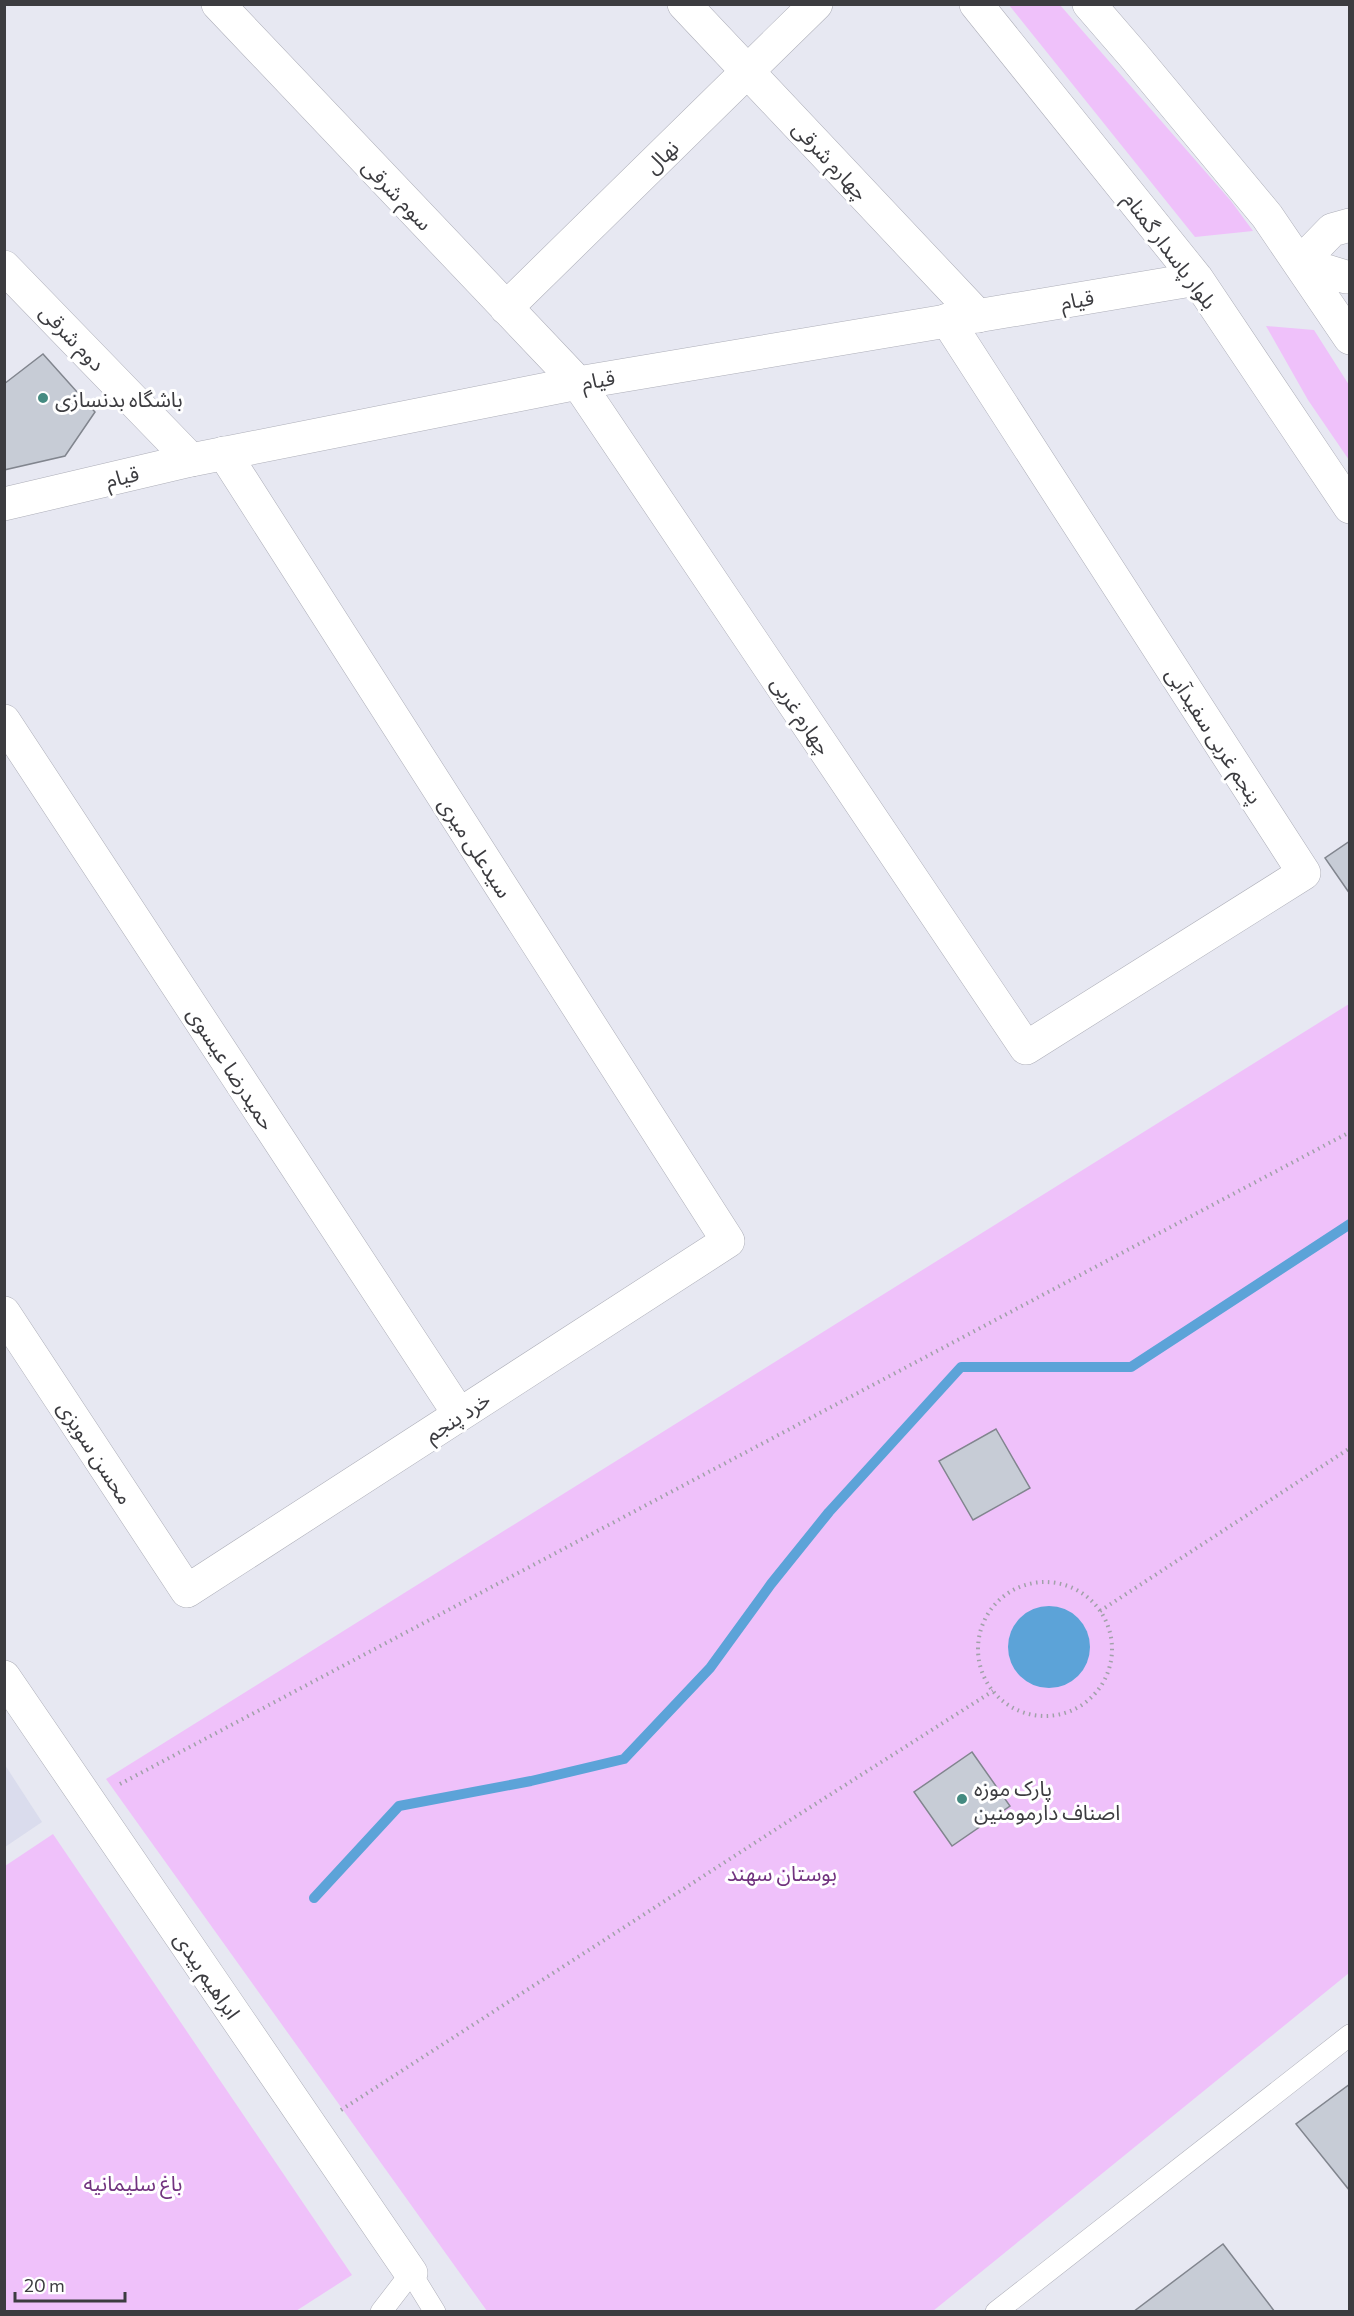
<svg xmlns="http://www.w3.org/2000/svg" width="1354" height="2316" font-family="Commissioner,'Noto Sans Arabic',sans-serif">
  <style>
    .built { fill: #dadced }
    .green { fill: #efc1fa }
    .water { fill: #5ca3d8 }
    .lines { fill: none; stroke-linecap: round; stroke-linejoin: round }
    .stream { stroke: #5ca3d8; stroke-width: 10 }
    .building { fill: #c7ccd6; stroke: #81858e; stroke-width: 1.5 }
    .lane-casing { stroke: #adaeb8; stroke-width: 22 }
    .street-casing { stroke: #adaeb8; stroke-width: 34 }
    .secondary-casing { stroke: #adaeb8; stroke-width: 34 }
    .path { stroke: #a1a1a9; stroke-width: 4; stroke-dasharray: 1.5 4.5; stroke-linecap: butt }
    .lane { stroke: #fff; stroke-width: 21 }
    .street { stroke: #fff; stroke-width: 33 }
    .secondary { stroke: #fff; stroke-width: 33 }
    .poi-dot { fill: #448a81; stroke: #fff; stroke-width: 2 }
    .labels { text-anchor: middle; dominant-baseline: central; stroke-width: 6; stroke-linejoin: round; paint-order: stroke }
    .street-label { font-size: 21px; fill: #3c3c40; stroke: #fff }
    .poi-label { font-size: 21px; fill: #3c3c40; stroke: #fff; text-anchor: start }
    .park-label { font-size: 21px; fill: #71337f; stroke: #fff }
  </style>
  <rect width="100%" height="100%" fill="#e7e8f2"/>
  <path class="built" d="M5,1765L42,1822L5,1847H4Z"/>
  <path class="green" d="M1009,5H1060L1231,201L1253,231L1195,237Z
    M1266,326L1314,330L1349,385V460L1308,400Z
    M1349,1004V1973L933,2311H487L106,1779Z
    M53,1834L352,2275L296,2311H5V1866Z"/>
  <path class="water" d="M1008 1647a41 41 0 1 1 82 0a41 41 0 1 1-82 0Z"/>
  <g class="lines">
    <path class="stream" d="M314,1898L399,1806L531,1781L624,1759L710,1668L771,1584L829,1512L961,1367H1131L1350,1224"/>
  </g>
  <path class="building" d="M43,354L95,412L65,456L4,470V384Z
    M1350,841V894L1325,858Z
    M996,1429L1030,1488L973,1520L939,1461Z
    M972,1752L1010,1806L952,1846L914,1792Z
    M1350,2084V2191L1296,2124Z
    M1223,2244L1275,2312H1133Z"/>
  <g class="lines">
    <defs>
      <path id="lane" d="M381,2312L411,2273L435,2312
        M996,2312L1350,2035"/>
      <path id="street" d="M218,4L578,383L1026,1048L1304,873L947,320
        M684,4L978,316
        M4,267L191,460
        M506,308L816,4
        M4,721L459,1414
        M4,1313L187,1591L728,1241L224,453
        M4,1677L411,2273"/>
      <path id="secondary" d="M976,4L1197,279L1350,507
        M1089,4L1134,56L1267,216L1350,338
        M1350,225L1332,230L1300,263L1346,277H1350
        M4,504L191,460L578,383L1197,279"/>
    </defs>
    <use href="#lane" class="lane-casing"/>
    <use href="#street" class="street-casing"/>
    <use href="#secondary" class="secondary-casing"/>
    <path class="path" d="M978 1649a67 67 0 1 1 134 0a67 67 0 1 1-134 0Z
      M1100,1611L1350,1448
      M120,1784L1350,1132
      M341,2110L784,1824L993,1691"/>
    <use href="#lane" class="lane"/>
    <use href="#street" class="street"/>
    <use href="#secondary" class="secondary"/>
  </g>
  <g class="poi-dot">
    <circle cx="43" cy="398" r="6"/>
    <circle cx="962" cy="1799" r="6"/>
  </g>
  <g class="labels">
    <g class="street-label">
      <text transform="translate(661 156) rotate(-44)">نهال</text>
      <text transform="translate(831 160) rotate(47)">چهارم شرقی</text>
      <text transform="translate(398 194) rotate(46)">سوم شرقی</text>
      <text transform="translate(1171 250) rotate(53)">بلوار پاسدار گمنام</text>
      <text transform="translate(1077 299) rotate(-10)">قیام</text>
      <text transform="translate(73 337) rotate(46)">دوم شرقی</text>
      <text transform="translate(598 379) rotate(-10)">قیام</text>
      <text transform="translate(122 476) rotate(-14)">قیام</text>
      <text transform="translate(802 715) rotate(56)">چهارم غربی</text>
      <text transform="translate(1215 735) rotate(57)">پنجم غربی سفیدآبی</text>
      <text transform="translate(476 847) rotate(57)">سیدعلی میری</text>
      <text transform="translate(232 1068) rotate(57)">حمیدرضا عیسوی</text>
      <text transform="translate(457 1416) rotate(-33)">خرد پنجم</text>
      <text transform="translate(96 1452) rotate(57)">محسن سویزی</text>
      <text transform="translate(208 1975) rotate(56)">ابراهیم بیدی</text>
    </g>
    <g class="poi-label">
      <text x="55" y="398">باشگاه بدنسازی</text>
      <text x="974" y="1787">پارک موزه<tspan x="974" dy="24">اصناف دارمومنین</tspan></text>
    </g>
    <g class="park-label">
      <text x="782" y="1872">بوستان سهند</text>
      <text x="133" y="2182">باغ سلیمانیه</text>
    </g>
  </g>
  <rect width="1354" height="2316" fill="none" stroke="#3c3c40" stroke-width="12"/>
  <path d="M15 2292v9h110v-9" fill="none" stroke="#3c3c40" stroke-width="3"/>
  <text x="24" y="2292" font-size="18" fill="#3c3c40" stroke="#ffffff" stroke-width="4.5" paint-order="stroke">20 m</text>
</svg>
